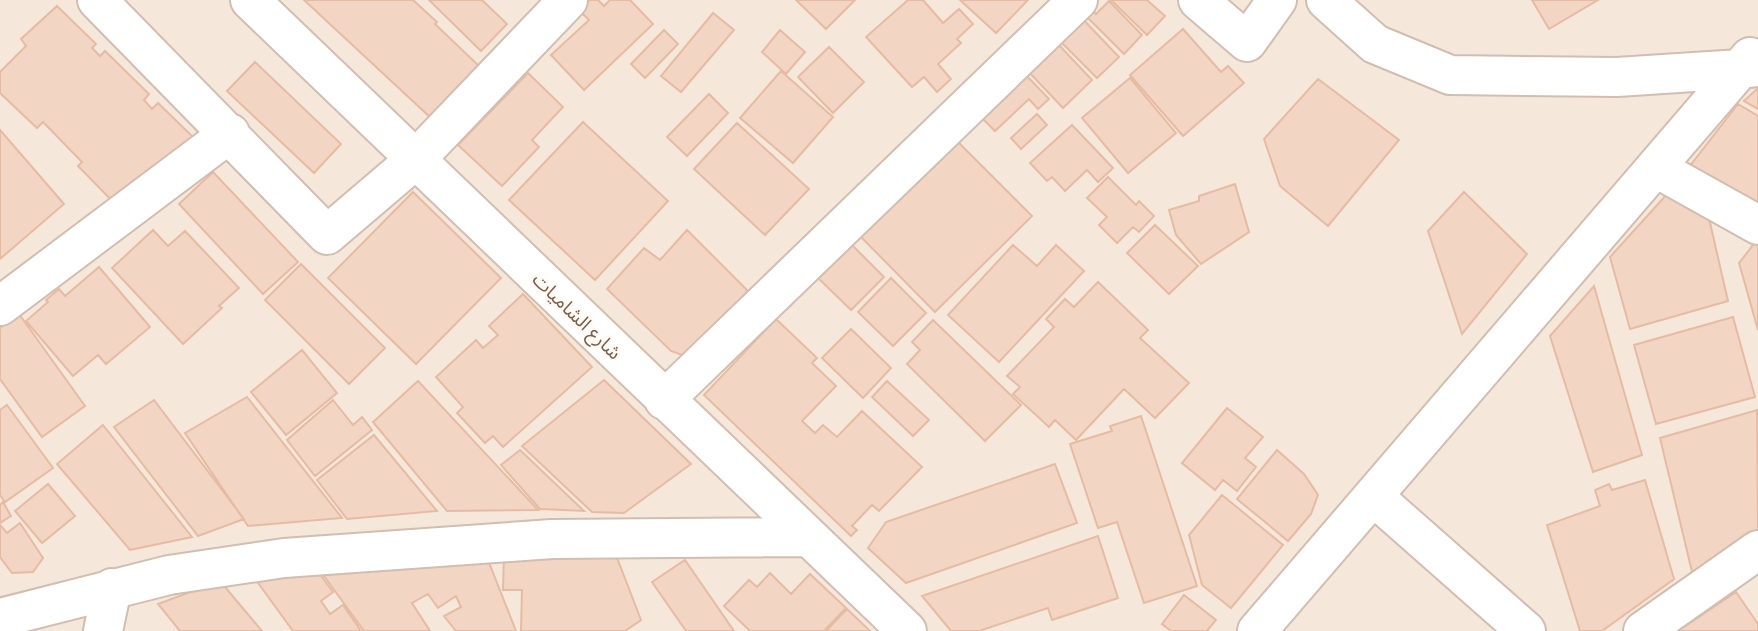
<svg xmlns="http://www.w3.org/2000/svg" width="1758" height="631" font-family="Montserrat,'Noto Sans Arabic',sans-serif">
  <style>
    .residential { fill: #f5e8da }
    .building { fill: #f3d5c3; stroke: #e6bba3; stroke-width: 2 }
    .lines { fill: none; stroke-linecap: round; stroke-linejoin: round }
    .street-casing { stroke: #d1beb0; stroke-width: 42 }
    .street { stroke: #fff; stroke-width: 38 }
    .labels { text-anchor: middle; dominant-baseline: central; stroke-width: 5; stroke-linejoin: round; paint-order: stroke }
    .street-label { font-size: 19px; fill: #7a5c4d; stroke: #fffaf3 }
  </style>
  <rect width="100%" height="100%" fill="#fdf6ec"/>
  <path class="residential" d="M0,0H1758V631H0Z"/>
  <path class="building" d="M304,0H413L437,22L435,24L479,66L431,118Z
    M429,0H482L507,24L481,51Z
    M590,0H598L604,6L610,0H630L653,24L584,90L551,55L589,20L579,10Z
    M796,0H855L826,29Z
    M908,0H923L943,23L959,9L973,24L957,39L961,43L938,64L951,79L937,92L924,77L912,87L866,37Z
    M960,0H1028L996,33Z
    M1111,0H1147L1165,16L1147,35Z
    M1532,0H1598L1549,29Z
    M1109,1L1142,35L1124,54L1083,13L1089,7L1096,14Z
    M57,6L96,44L92,48L100,56L105,51L149,94L144,100L152,109L158,103L197,141L123,212L78,166L82,162L43,122L37,128L0,93V72L26,46L21,39Z
    M713,13L734,30L681,92L661,76Z
    M1077,13L1119,57L1097,78L1054,35Z
    M1183,29L1221,72L1228,66L1244,83L1183,136L1130,75Z
    M664,30L678,44L645,78L631,64Z
    M780,30L805,52L786,74L762,52Z
    M1057,43L1092,80L1063,108L1024,67Z
    M829,47L864,82L833,113L798,77Z
    M255,62L341,144L314,173L227,91Z
    M781,71L833,117L793,163L740,118Z
    M1022,71L1049,99L1038,109L1029,99L995,131L977,113Z
    M528,73L563,107L532,140L539,147L502,186L458,145Z
    M1130,78L1176,133L1128,173L1082,118Z
    M1318,79L1399,140L1328,226L1280,186L1264,139Z
    M1758,88V109L1744,101Z
    M709,94L728,113L687,156L667,137Z
    M1738,104L1758,116V212L1686,171Z
    M1037,114L1047,125L1021,149L1011,138Z
    M583,122L668,201L595,280L509,200Z
    M737,123L809,189L765,235L694,169Z
    M1072,125L1113,168L1098,182L1087,170L1065,191L1052,177L1047,181L1030,163Z
    M0,130L64,204L0,259Z
    M953,137L1032,216L935,312L856,232Z
    M213,172L298,262L263,294L179,204Z
    M1108,177L1136,205L1139,201L1154,216L1139,232L1133,227L1117,243L1099,225L1107,217L1087,198Z
    M1235,184L1249,232L1201,264L1176,235L1169,210L1199,201V196Z
    M413,192L501,278L416,364L328,278Z
    M1464,192L1527,254L1462,334L1428,231Z
    M1668,193L1708,214L1728,301L1630,329L1610,257Z
    M1155,225L1198,266L1169,294L1127,253Z
    M153,230L168,246L185,231L239,288L219,306L222,308L183,344L112,268Z
    M687,230L748,291L692,351L682,355L671,351L607,289L644,248L660,260Z
    M1757,240H1758V330L1739,263Z
    M848,241L884,277L851,310L815,275Z
    M1013,245L1037,266L1056,245L1084,271L999,362L948,315Z
    M301,264L385,348L349,384L265,300Z
    M99,267L150,327L106,364L98,355L73,376L26,321L48,302L46,300L59,289L65,296Z
    M891,278L926,313L893,346L858,312Z
    M1098,282L1148,330L1140,338L1189,383L1155,418L1124,389L1076,440L1055,420L1049,427L1013,394L1020,387L1007,376L1054,327L1046,319L1065,299L1074,307Z
    M1594,286L1642,455L1593,472L1550,336Z
    M523,294L592,367L503,447L493,436L485,443L457,413L463,407L436,377L476,340L483,348L498,335L489,326Z
    M19,314L85,406L42,437L0,379V328Z
    M1733,317L1755,397L1656,424L1634,345Z
    M776,319L817,358L812,363L836,386L802,421L815,433L823,425L837,437L862,411L922,467L879,511L872,505L852,526L857,530L851,536L704,395Z
    M933,320L1021,405L985,441L907,364L920,350L912,342Z
    M851,329L891,368L863,398L822,358Z
    M302,350L337,393L286,435L251,392Z
    M604,380L691,464L624,513L592,512L522,446Z
    M418,381L538,510L447,511L373,422Z
    M887,381L929,420L913,436L872,397Z
    M247,397L342,518L248,526L185,433Z
    M154,400L244,519L198,536L114,427Z
    M333,400L353,425L362,417L372,430L315,476L287,440Z
    M7,405L53,468L5,502L0,495V410Z
    M1227,408L1263,437L1245,458L1256,467L1237,491L1223,480L1215,490L1182,463Z
    M1757,410L1758,529L1693,576L1660,438Z
    M1141,416L1197,586L1144,603L1117,522L1098,528L1070,444L1112,431L1110,426Z
    M103,425L192,537L130,550L57,464Z
    M374,435L437,511L347,519L317,480Z
    M520,450L584,511L540,509L501,465Z
    M1277,450L1304,474L1318,495L1311,514L1288,541L1237,499Z
    M1055,464L1077,523L906,583L868,548L886,522Z
    M1645,480L1674,579L1602,631H1580L1547,525L1600,506L1595,490L1609,484L1612,490Z
    M48,484L75,516L42,543L15,511Z
    M1222,495L1283,545L1231,608L1202,585L1189,535Z
    M3,502L11,516L0,523V505Z
    M20,523L43,558L33,572L12,573L0,557V525L7,533Z
    M1098,536L1118,598L1052,620L1048,608L979,631H951L922,596Z
    M504,553L616,555L641,620L625,631H521L522,590H503Z
    M486,555L516,631H456L444,616L461,607L456,596L438,608L428,594L412,603L430,631H364L319,569Z
    M685,560L734,631H686L652,582Z
    M316,569L333,592L321,601L330,614L343,605L361,631H293L253,576Z
    M770,573L791,594L810,574L846,608L824,631H750L724,606L749,580L757,587Z
    M220,581L262,631H180L158,604Z
    M1736,592L1758,624V631H1678Z
    M1184,595L1216,620L1207,631H1171L1162,624Z
    M847,609L870,631H826Z"/>
  <g class="lines">
    <defs>
      <path id="street" d="M97,0L327,235L415,160L568,0
        M250,0L907,631
        M1198,0L1247,42L1277,0
        M1326,0L1375,44L1450,75L1617,77L1740,69L1750,57
        M1656,168L1758,225
        M0,306L230,133
        M664,400L1078,0
        M1373,496L1526,631
        M0,618L169,575L284,558L552,539L808,537
        M103,631L112,588
        M1257,631L1740,69L1758,67
        M1643,631L1758,550"/>
    </defs>
    <use href="#street" class="street-casing"/>
    <use href="#street" class="street"/>
  </g>
  <g class="labels">
    <g class="street-label">
      <text transform="translate(577 316) rotate(44)">شارع الشاميات</text>
    </g>
  </g>
</svg>
